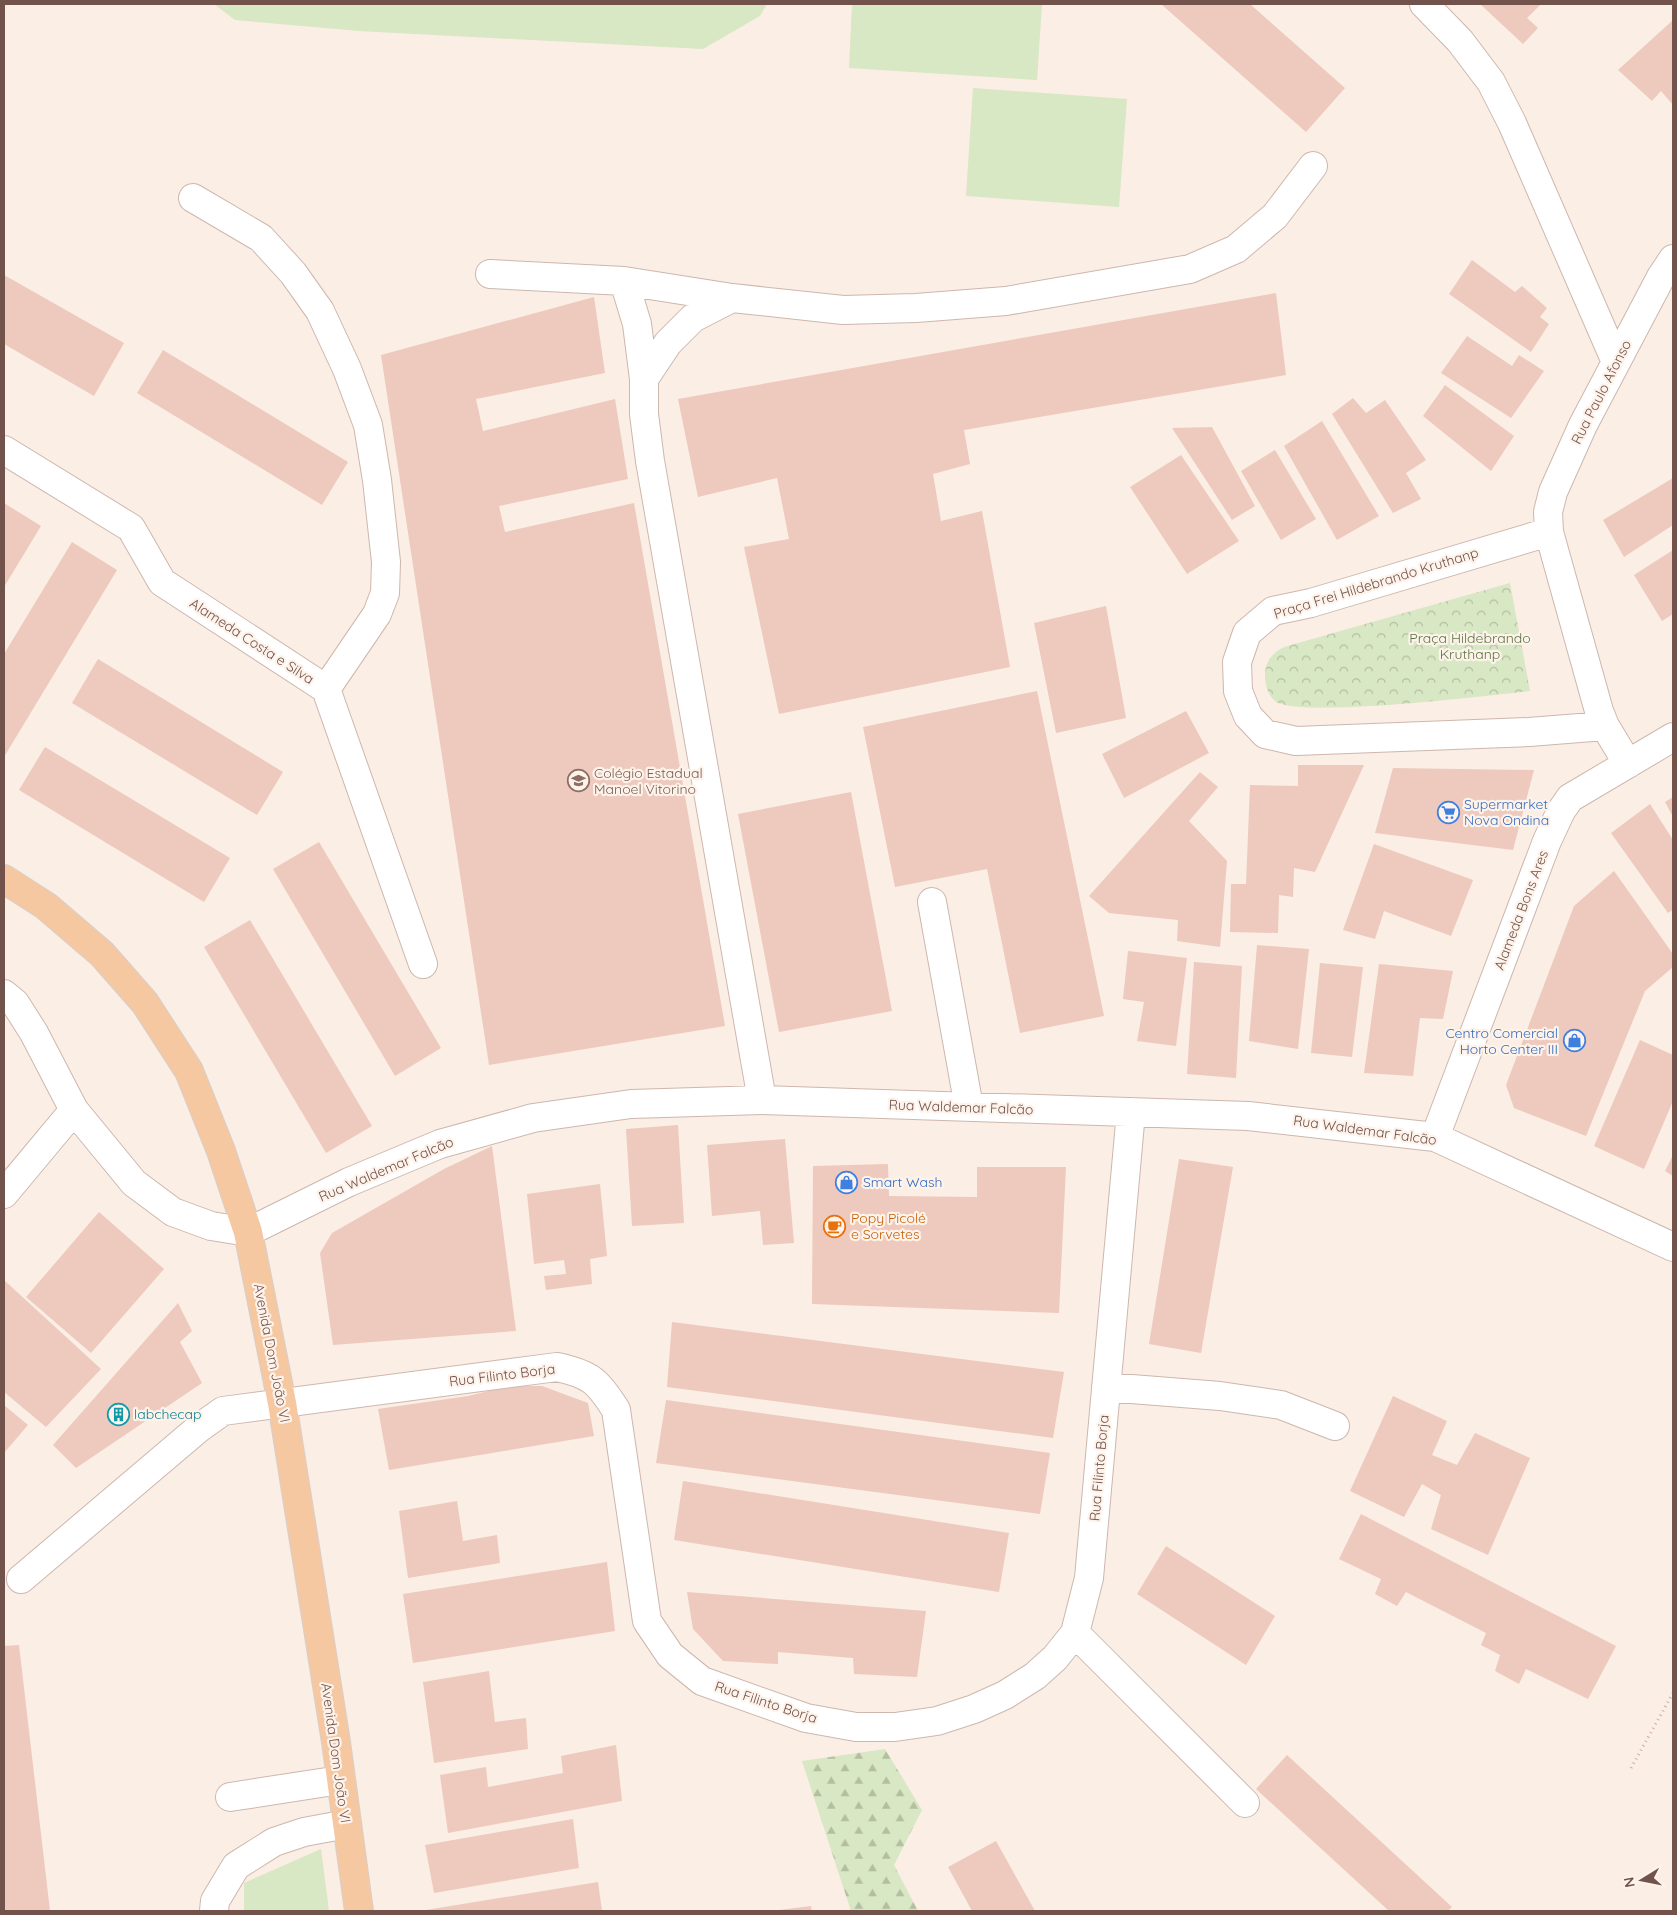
<svg xmlns="http://www.w3.org/2000/svg" width="1677" height="1915" font-family="Quicksand,sans-serif">
  <style>
    .forest { fill: url(#forest-firs) }
    .park { fill: url(#park-crowns) }
    .garden { fill: #d8e7c4 }
    .building { fill: #eec9be }
    .lines { fill: none; stroke-linecap: round; stroke-linejoin: round }
    .minor-casing { stroke: #cdb7ae; stroke-width: 30 }
    .major-casing { stroke: #d7cfcd; stroke-width: 30 }
    .path { stroke: #d3aca1; stroke-width: 3; stroke-dasharray: 1 4; stroke-linecap: butt }
    .minor { stroke: #fff; stroke-width: 28 }
    .major { stroke: #f5c8a1; stroke-width: 28 }
    .labels { text-anchor: middle; dominant-baseline: central; stroke-width: 4.5; stroke-linejoin: round; paint-order: stroke }
    .street-label { font-size: 14px; fill: #71534c; stroke: #fef3ea }
    .park-label { font-size: 14px; fill: #5c7744; stroke: #fef3ea }
    .education-label { font-size: 14px; fill: #785e54; stroke: #fef3ea; text-anchor: start }
    .shop-label { font-size: 14px; fill: #366cbe; stroke: #fef3ea; text-anchor: start }
    .food-label { font-size: 14px; fill: #c56008; stroke: #fef3ea; text-anchor: start }
    .culture-label { font-size: 14px; fill: #0d838f; stroke: #fef3ea; text-anchor: start }
  </style>
  <defs>
    <pattern id="forest-firs" width="22" height="20" patternUnits="userSpaceOnUse" patternTransform="scale(1.25)"><rect width="22" height="20" fill="#d8e7c4"/><path d="M5 1l3.5 6h-7zM16 11l3.5 6h-7z" fill="#b4bea1"/></pattern>
    <pattern id="park-crowns" width="20" height="18" patternUnits="userSpaceOnUse" patternTransform="scale(1.25)"><rect width="20" height="18" fill="#d8e7c4"/><path d="M2 6a3 3 0 1 1 6 0M12 15a3 3 0 1 1 6 0" fill="none" stroke="#b4bea1"/></pattern>
  </defs>
  <rect width="100%" height="100%" fill="#fbeee4"/>
  <path class="forest" d="M885,1749L922,1810L894,1865L918,1911H851L802,1761Z"/>
  <path class="park" d="M1510,583L1530,691C1493,695 1296,719 1275,701C1268,695 1265,685 1265,676C1265,662 1271,654 1284,647Z"/>
  <path class="garden" d="M214,4H767L760,16L703,49L359,31L235,20Z
    M852,4H1042L1037,80L849,68Z
    M973,88L1127,99L1119,207L966,196Z
    M321,1849L329,1911H244V1883Z"/>
  <path class="building" d="M1161,4H1250L1345,88L1306,132Z
    M1480,4H1541L1527,18L1538,28L1523,44Z
    M1673,20V105L1661,91L1652,101L1618,70Z
    M1472,260L1515,292L1522,286L1547,308L1540,317L1549,324L1531,352L1449,294Z
    M4,275L124,343L94,396L4,344Z
    M1276,293L1286,375L964,430L970,464L933,474L941,521L982,511L1010,667L779,714L744,547L789,539L777,478L698,497L678,399Z
    M594,297L605,373L476,399L483,431L615,399L628,479L499,506L505,532L634,503L725,1026L489,1065L381,355Z
    M1467,336L1512,366L1519,355L1544,371L1511,418L1441,373Z
    M163,350L348,462L322,505L137,393Z
    M1445,385L1514,436L1491,471L1423,416Z
    M1353,398L1366,413L1385,400L1426,460L1406,473L1421,499L1393,513L1332,414Z
    M1322,421L1379,516L1337,540L1284,446Z
    M1212,427L1255,506L1232,520L1172,428Z
    M1275,450L1316,519L1281,540L1241,471Z
    M1181,455L1239,541L1187,574L1130,487Z
    M1673,478V525L1624,557L1603,520Z
    M4,503L41,526L4,587Z
    M72,542L117,570L4,757V654Z
    M1673,550V614L1662,621L1634,575Z
    M1106,606L1126,718L1056,733L1034,623Z
    M98,659L283,772L257,815L72,703Z
    M1037,691L1104,1016L1020,1033L987,869L895,887L863,727Z
    M1186,711L1209,753L1124,798L1102,754Z
    M45,747L230,858L204,902L19,790Z
    M1298,765H1364L1315,872L1294,868L1293,897L1279,895L1278,933L1230,932L1231,884H1246L1250,785L1298,786Z
    M1393,768L1534,770L1513,850L1375,833Z
    M1200,772L1218,787L1189,821L1227,861L1220,947L1177,941L1178,920L1109,913L1089,896Z
    M851,792L892,1011L779,1032L738,814Z
    M1673,797V817L1665,802Z
    M1650,804L1673,840V910L1668,913L1611,833Z
    M319,842L441,1048L395,1076L273,869Z
    M1374,844L1473,880L1451,936L1384,911L1375,939L1343,930Z
    M1614,871L1673,954V967L1645,991L1586,1136L1514,1108L1506,1085L1574,906Z
    M250,920L372,1126L326,1153L204,947Z
    M1257,945L1309,949L1298,1049L1249,1041Z
    M1128,951L1187,958L1176,1046L1137,1041L1144,1002L1123,999Z
    M1194,962L1242,966L1236,1078L1187,1074Z
    M1320,963L1363,967L1352,1057L1311,1053Z
    M1379,964L1453,971L1443,1019L1420,1018L1413,1076L1364,1073Z
    M1640,1040L1673,1055V1101L1644,1169L1594,1146Z
    M678,1125L684,1223L632,1226L626,1129Z
    M785,1139L794,1243L763,1245L760,1211L712,1216L707,1145Z
    M492,1146L516,1331L333,1345L320,1253L332,1233L444,1169Z
    M1673,1155V1176L1665,1171Z
    M1179,1159L1233,1167L1201,1353L1149,1344Z
    M888,1164L889,1196L977,1197V1167H1066L1059,1313L812,1304L813,1166Z
    M600,1184L607,1256L590,1259L592,1284L546,1290L544,1276L566,1274L564,1260L534,1264L527,1194Z
    M99,1212L164,1269L91,1353L26,1297Z
    M4,1280L101,1369L46,1427L4,1392Z
    M178,1303L192,1331L180,1342L202,1383L76,1468L53,1445Z
    M672,1322L1064,1372L1053,1438L667,1387Z
    M509,1386H542L588,1403L594,1436L389,1470L378,1409L468,1396Z
    M1393,1396L1447,1421L1432,1455L1457,1465L1475,1433L1530,1458L1488,1555L1431,1529L1441,1495L1422,1484L1404,1517L1350,1491Z
    M666,1400L1050,1453L1040,1514L656,1463Z
    M4,1405L28,1425L4,1453Z
    M683,1481L1009,1533L999,1592L674,1540Z
    M457,1501L463,1541L497,1535L500,1563L408,1578L399,1511Z
    M1361,1514L1616,1646L1588,1699L1526,1669L1519,1684L1495,1671L1500,1655L1481,1645L1486,1633L1406,1592L1397,1606L1375,1594L1381,1579L1339,1559Z
    M1166,1546L1275,1616L1246,1665L1137,1594Z
    M607,1562L615,1631L413,1663L403,1594Z
    M687,1592L926,1611L917,1677L854,1674L853,1658L778,1652V1664L723,1661L693,1629Z
    M19,1645L50,1911H4V1646Z
    M489,1671L495,1722L526,1718L528,1749L434,1763L423,1682Z
    M616,1745L622,1801L448,1833L440,1775L486,1767L488,1787L563,1773L561,1756Z
    M1287,1755L1452,1907L1448,1911H1389L1256,1789Z
    M573,1819L579,1868L434,1893L425,1845Z
    M996,1841L1035,1911H972L948,1867Z
    M598,1882L602,1911H426V1910Z
    M811,1906L812,1911H779V1910Z"/>
  <g class="lines">
    <defs>
      <path id="minor" d="M1424,4L1460,41L1491,82L1512,123L1616,362
        M193,198L261,238L293,273L320,311L347,369L368,425L377,480L386,562L385,593L377,614L326,689
        M490,274L624,281L732,298L843,310L916,308L1006,301L1190,269L1236,249L1275,216L1313,166
        M624,281L637,324L644,379V414L650,461L762,1100
        M644,379L668,343L693,318L732,298
        M4,450L131,528L162,582L326,689L423,964
        M1549,532L1311,603L1273,611L1247,633L1237,662L1238,691L1248,716L1265,734L1296,741L1529,732L1605,726
        M1628,764L1605,726L1599,711L1549,532L1548,512L1553,492L1583,425L1661,277L1673,259
        M932,902L969,1107
        M4,994L15,1003L34,1033L74,1110L134,1183L173,1212L211,1226L248,1232L349,1182L440,1144L533,1118L631,1104L762,1100L1248,1116L1435,1137L1673,1247
        M1435,1137L1547,841L1561,811L1570,798L1673,737
        M4,1194L74,1110
        M1106,1387L1220,1396L1281,1405L1335,1426
        M21,1579L199,1428L223,1411L557,1367C590,1374 598,1381 616,1410L647,1621L670,1655L702,1681L806,1718L856,1727H895L937,1721L974,1709L1005,1695L1035,1676L1055,1658L1075,1633L1089,1578L1131,1112
        M1075,1633L1245,1803
        M230,1797L340,1780
        M214,1911L215,1901L236,1866L274,1842L304,1832L347,1824"/>
      <path id="major" d="M4,879L46,906L102,954L145,1003L189,1071L221,1151L248,1232L282,1403L336,1742L359,1911"/>
    </defs>
    <use href="#minor" class="minor-casing"/>
    <use href="#major" class="major-casing"/>
    <path class="path" d="M1631,1768L1673,1693"/>
    <use href="#minor" class="minor"/>
    <use href="#major" class="major"/>
  </g>
  <defs>
    <symbol id="school-ring" viewBox="-11 -11 22 22"><circle r="9.5" fill="#fef3ea" stroke="#8d6e63" stroke-width="1.5"/><path d="M0-5L7-2L0 1L-7-2ZM-4 1L0 2.5L4 1V4Q0 6-4 4Z" fill="#8d6e63"/></symbol>
    <symbol id="supermarket-ring" viewBox="-11 -11 22 22"><circle r="9.5" fill="#fef3ea" stroke="#3f7fe0" stroke-width="1.5"/><path d="M-6-5.5h2.5l.6 2H6L4.5 2H-2.5L-4.4-4H-6ZM-1.5 3.2a1.3 1.3 0 1 0 .1 0ZM3 3.2a1.3 1.3 0 1 0 .1 0Z" fill="#3f7fe0"/></symbol>
    <symbol id="shop-ring" viewBox="-11 -11 22 22"><circle r="9.5" fill="#fef3ea" stroke="#3f7fe0" stroke-width="1.5"/><path d="M-5-2.5h2.3a2.7 3.5 0 0 1 5.4 0H5L5.5 6h-11ZM-1.5-2.5h3a1.5 2.3 0 0 0-3 0Z" fill="#3f7fe0"/></symbol>
    <symbol id="cafe-ring" viewBox="-11 -11 22 22"><circle r="9.5" fill="#fef3ea" stroke="#e8710a" stroke-width="1.5"/><path d="M-5.5-4.5H6V0H3Q3 3.5 0 3.5H-2.5Q-5.5 3.5-5.5 0ZM3-3.2v2h1.7v-2ZM-6 4.5H4V6H-6Z" fill="#e8710a"/></symbol>
    <symbol id="building-ring" viewBox="-11 -11 22 22"><circle r="9.5" fill="#fef3ea" stroke="#0f9aa8" stroke-width="1.5"/><path d="M-4-6H4V6H1V3H-1V6H-4ZM-2.5-4.3h1.7v1.8h-1.7ZM.8-4.3h1.7v1.8H.8ZM-2.5-1h1.7V.8h-1.7ZM.8-1h1.7V.8H.8Z" fill="#0f9aa8"/></symbol>
  </defs>
  <g fill-rule="evenodd">
    <use href="#school-ring" x="566" y="768" width="25" height="25"/>
    <use href="#supermarket-ring" x="1436" y="800" width="25" height="25"/>
    <use href="#shop-ring" x="1562" y="1028" width="25" height="25"/>
    <use href="#shop-ring" x="834" y="1170" width="25" height="25"/>
    <use href="#cafe-ring" x="822" y="1214" width="25" height="25"/>
    <use href="#building-ring" x="106" y="1402" width="25" height="25"/>
  </g>
  <g class="labels">
    <g class="street-label">
      <text transform="translate(1601 392) rotate(-63)">Rua Paulo Afonso</text>
      <text transform="translate(1376 583) rotate(-17)">Praça Frei Hildebrando Kruthanp</text>
      <text transform="translate(252 641) rotate(33)">Alameda Costa e Silva</text>
      <text transform="translate(1521 910) rotate(-69)">Alameda Bons Ares</text>
      <text transform="translate(961 1107) rotate(2)">Rua Waldemar Falcão</text>
      <text transform="translate(1365 1130) rotate(8)">Rua Waldemar Falcão</text>
      <text transform="translate(386 1169) rotate(-23)">Rua Waldemar Falcão</text>
      <text transform="translate(272 1353) rotate(79)">Avenida Dom João VI</text>
      <text transform="translate(502 1375) rotate(-7)">Rua Filinto Borja</text>
      <text transform="translate(1099 1468) rotate(-85)">Rua Filinto Borja</text>
      <text transform="translate(766 1702) rotate(18)">Rua Filinto Borja</text>
      <text transform="translate(336 1753) rotate(82)">Avenida Dom João VI</text>
    </g>
    <g class="park-label">
      <text x="1470" y="638">Praça Hildebrando<tspan x="1470" dy="16">Kruthanp</tspan></text>
    </g>
    <g class="education-label">
      <text x="594" y="773">Colégio Estadual<tspan x="594" dy="16">Manoel Vitorino</tspan></text>
    </g>
    <g class="shop-label">
      <text x="1464" y="804">Supermarket<tspan x="1464" dy="16">Nova Ondina</tspan></text>
      <text x="1558" y="1033" text-anchor="end">Centro Comercial<tspan x="1558" dy="16">Horto Center III</tspan></text>
      <text x="863" y="1182">Smart Wash</text>
    </g>
    <g class="food-label">
      <text x="851" y="1218">Popy Picolé<tspan x="851" dy="16">e Sorvetes</tspan></text>
    </g>
    <g class="culture-label">
      <text x="134" y="1414">labchecap</text>
    </g>
  </g>
  <rect width="1677" height="1915" fill="none" stroke="#71534c" stroke-width="10"/>
  <g transform="translate(1642 1880) rotate(260)" stroke="#fef3ea" stroke-width="4" paint-order="stroke">
  <path d="M0-4L9 19L0 12L-9 19Z" fill="#71534c"/>
  <text y="-8" font-size="14" font-weight="bold" text-anchor="middle" fill="#71534c">N</text>
  </g>
</svg>
